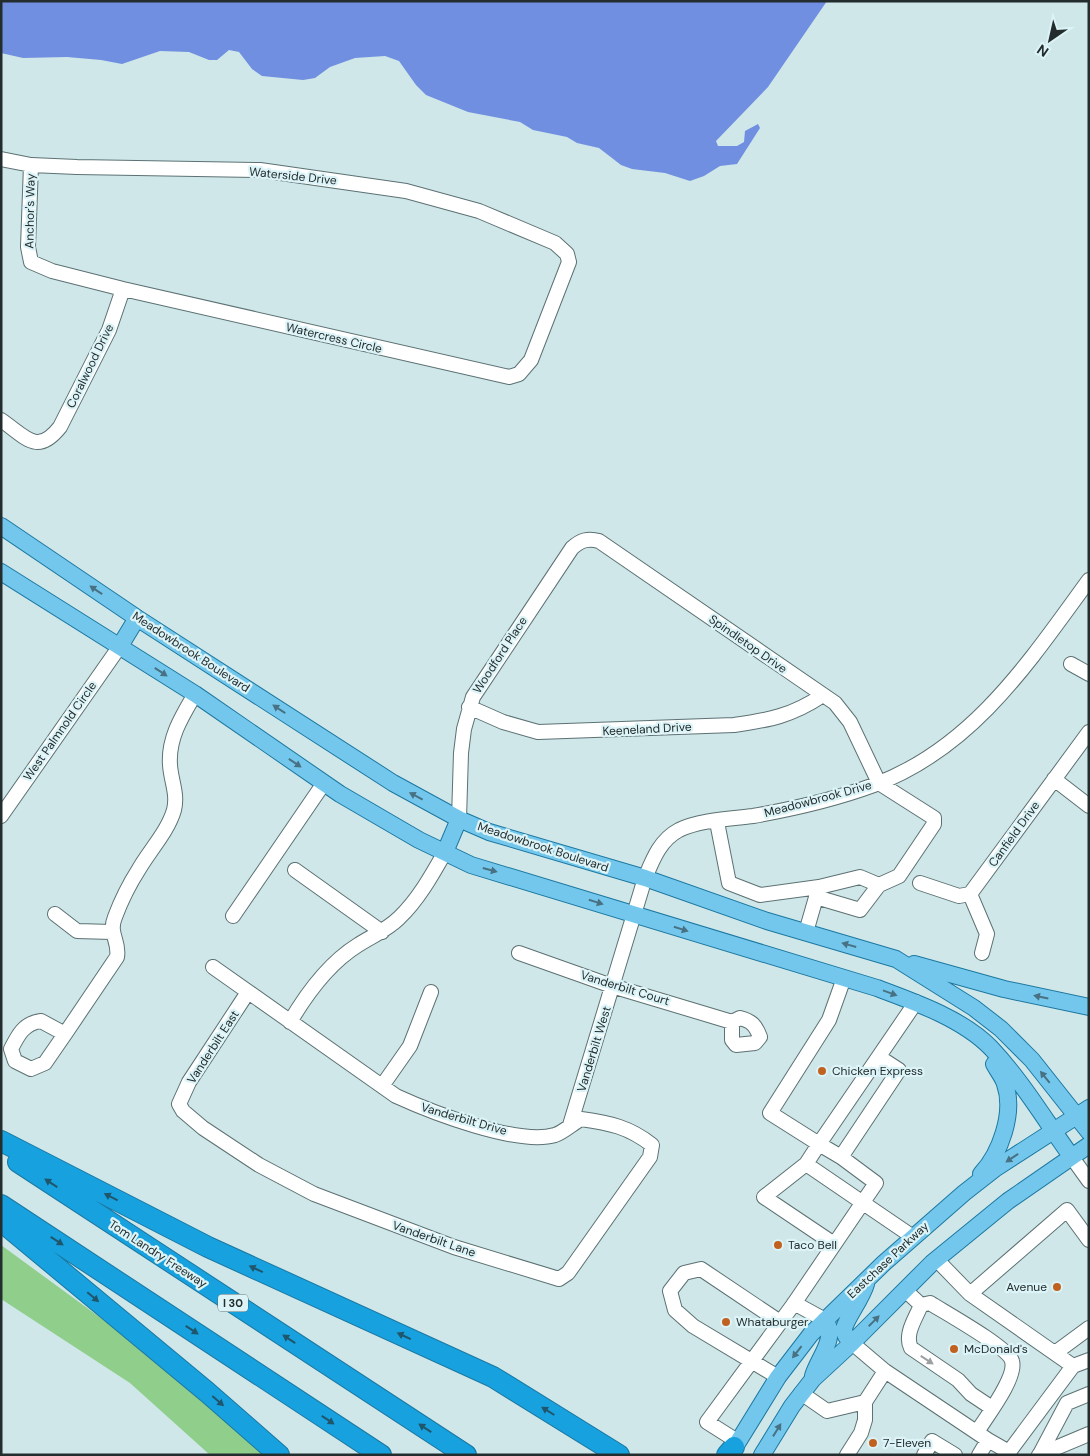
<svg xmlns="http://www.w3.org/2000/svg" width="1090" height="1456" font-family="'DM Sans',sans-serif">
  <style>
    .green { fill: #8fce8b }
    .water { fill: #708fe0 }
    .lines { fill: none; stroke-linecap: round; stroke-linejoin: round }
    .minor-casing { stroke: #5c7173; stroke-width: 16 }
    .major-casing { stroke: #1c78a1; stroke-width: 18 }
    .highway-casing { stroke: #1c78a1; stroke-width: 22 }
    .minor { stroke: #fff; stroke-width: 14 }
    .major { stroke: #74c7ec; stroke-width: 16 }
    .highway { stroke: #17a1df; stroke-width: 20 }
    .oneway { fill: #487284 }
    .oneway2 { fill: #1f566c }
    .oneway3 { fill: #9ca0a1 }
    .poi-dot { fill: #c1611f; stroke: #dcf4f7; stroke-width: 2 }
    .labels { text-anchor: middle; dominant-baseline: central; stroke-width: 4.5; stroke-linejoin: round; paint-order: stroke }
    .shield { fill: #dcf4f7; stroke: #5b696a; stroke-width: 1 }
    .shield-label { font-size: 11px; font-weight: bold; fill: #242d2e }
    .street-label { font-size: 12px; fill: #242d2e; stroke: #dcf4f7 }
    .poi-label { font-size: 12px; fill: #242d2e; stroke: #dcf4f7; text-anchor: start }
  </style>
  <rect width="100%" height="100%" fill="#cfe7e9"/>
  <path class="green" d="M1,1245L176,1373L267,1455H210L130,1383L1,1299Z"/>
  <path class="water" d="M1,1H827L768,87L716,141L718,146H737L744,142L745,131L758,124L760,128L737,164L720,166L704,176L690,181L665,173L632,169L621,165L599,148L577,143L567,137L533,130L520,122L468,112L426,95L416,85L399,61L385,56L355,58L330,67L315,78L303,80L262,76L252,69L239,52L229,50L217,60H209L189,52L160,51L122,64L101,60L67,57L23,58L1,53Z"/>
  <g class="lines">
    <defs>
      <path id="minor" d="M1,159L31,165L77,167L260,170L406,191L479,211L555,243L567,254L569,262L531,360L519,374L509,377L123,289L52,271L31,262L28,247L31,165
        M1,420C26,437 37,456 60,427L109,330L123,289
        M1071,664L1089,674
        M469,707L503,722L538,732L734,725C769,720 792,716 823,695
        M1054,779L1089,806
        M1,816L120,646
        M459,819L461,753L464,729L473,697L572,548C581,540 588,538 599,541L835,703L850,722L879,783L934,818V824L899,876L879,885L860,877L819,887
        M717,822L729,883L760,895L819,887L806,932
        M295,870L382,932
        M920,883L959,896L970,894L1089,732
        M970,894L987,934L982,953
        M816,897L860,910L879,885
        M55,914L77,931L112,932
        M233,916L324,783
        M519,953L612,986L732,1022
        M213,967L396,1096C431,1112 518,1146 555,1135C564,1132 573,1123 581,1119C610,1123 629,1127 652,1145L650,1157L568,1273L559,1279L454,1247L314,1194L259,1165L203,1128L183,1111L179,1104L189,1082L248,992
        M844,978L829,1020L770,1113L819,1144L916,1002
        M740,1018C752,1021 756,1026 760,1037L755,1043L736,1045L732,1040V1022Z
        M41,1021L65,1034L45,1063L31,1069L15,1061L11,1049C18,1035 24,1023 41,1021Z
        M290,1022C307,993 329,963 358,945C372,936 387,930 399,918C418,900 432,875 445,852
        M65,1034L117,957C120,941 108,934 115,917C121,901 130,883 139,869C150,850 168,831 174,810C178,794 171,781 170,765C168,738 182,716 195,694
        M382,1086L410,1046L431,992
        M570,1125L645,878C653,859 660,840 679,830C700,820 730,819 753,816C793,809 836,799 874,785C973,748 1029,662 1089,580
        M1071,1156L1089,1181
        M841,1157L819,1144L806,1164L913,1237
        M806,1164L764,1197L834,1244
        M936,1259L970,1294L1073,1366
        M905,1290L921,1305L930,1303C944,1312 1009,1348 1012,1361C1017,1378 986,1417 977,1432
        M970,1294L1067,1210L1089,1240
        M794,1303L825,1320
        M921,1305C916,1318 904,1334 911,1348L958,1380L971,1394L992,1408
        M852,1343L885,1371L988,1440
        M1055,1353L1089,1328
        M778,1377L693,1326L675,1310L670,1291L684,1273L701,1269L780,1322
        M801,1393L827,1411L865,1402
        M737,1441L707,1422L793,1305L876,1183L841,1157L899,1070L879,1057
        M1040,1454L1067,1403L1089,1394
        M847,1455L861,1433L865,1420V1402L885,1371
        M924,1455L932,1441L955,1455
        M979,1455L988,1440L1009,1452L1073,1366L1089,1360
        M1039,1455L1089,1434"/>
      <path id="major" d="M1,526L137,618L393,783L459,819L489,832L645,878L767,921L896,959L974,1008L1001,1029L1032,1060L1089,1132
        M1,572L195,694L340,794L419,840L471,865L877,988C915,1002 963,1019 991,1048C1022,1081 1045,1120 1071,1156
        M120,646L137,618
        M445,852L459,819
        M914,964L1004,989L1089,1007
        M981,1174C1000,1154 1015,1113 1005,1084C1003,1077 997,1070 994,1064
        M852,1343C848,1339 844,1335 844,1329C846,1318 862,1299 866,1284
        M813,1376C818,1358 838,1338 825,1320
        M730,1455L778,1377L811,1334L884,1263L964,1193L996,1168L1089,1108
        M762,1455L792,1406L813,1379L852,1343L932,1263L1008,1201L1089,1145"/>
      <path id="highway" d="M1,1141L208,1247L493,1377L619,1455
        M18,1162L466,1455
        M1,1205L381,1455
        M1,1221L207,1392L279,1455
        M727,1455L734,1447"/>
    </defs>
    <use href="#minor" class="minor-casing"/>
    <use href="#major" class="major-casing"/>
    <use href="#highway" class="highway-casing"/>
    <use href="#minor" class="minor"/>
    <use href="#major" class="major"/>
    <use href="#highway" class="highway"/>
  </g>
  <defs><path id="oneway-solid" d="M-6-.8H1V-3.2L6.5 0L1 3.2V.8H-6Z" transform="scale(1.25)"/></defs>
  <g class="oneway">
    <use href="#oneway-solid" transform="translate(96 590) rotate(-146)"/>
    <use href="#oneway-solid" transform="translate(161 672) rotate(33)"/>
    <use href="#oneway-solid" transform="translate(279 709) rotate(-147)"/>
    <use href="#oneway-solid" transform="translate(295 763) rotate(34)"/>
    <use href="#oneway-solid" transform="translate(416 796) rotate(-152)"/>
    <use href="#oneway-solid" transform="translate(490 870) rotate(15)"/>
    <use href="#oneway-solid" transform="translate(596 902) rotate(17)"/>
    <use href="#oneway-solid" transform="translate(681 929) rotate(18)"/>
    <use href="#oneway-solid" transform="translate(849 945) rotate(-164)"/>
    <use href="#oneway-solid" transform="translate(890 993) rotate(20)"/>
    <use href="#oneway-solid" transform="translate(1041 997) rotate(-168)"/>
    <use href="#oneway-solid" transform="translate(1045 1077) rotate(-129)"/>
    <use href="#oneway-solid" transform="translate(1012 1158) rotate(146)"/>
    <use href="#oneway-solid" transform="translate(874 1321) rotate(-45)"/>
    <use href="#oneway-solid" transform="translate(797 1352) rotate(128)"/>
    <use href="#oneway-solid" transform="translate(777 1430) rotate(-58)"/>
  </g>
  <g class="oneway2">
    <use href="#oneway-solid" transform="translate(51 1183) rotate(-147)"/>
    <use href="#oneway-solid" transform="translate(111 1197) rotate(-153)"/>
    <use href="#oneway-solid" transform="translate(57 1241) rotate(33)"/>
    <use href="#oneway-solid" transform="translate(256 1269) rotate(-155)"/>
    <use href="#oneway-solid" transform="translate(93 1297) rotate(40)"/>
    <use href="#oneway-solid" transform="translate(192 1330) rotate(33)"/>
    <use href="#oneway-solid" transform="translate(404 1336) rotate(-155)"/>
    <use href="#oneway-solid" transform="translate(289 1339) rotate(-147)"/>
    <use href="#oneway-solid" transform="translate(218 1401) rotate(41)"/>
    <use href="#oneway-solid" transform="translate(548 1411) rotate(-148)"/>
    <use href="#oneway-solid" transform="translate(328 1420) rotate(34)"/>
    <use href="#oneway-solid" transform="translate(425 1428) rotate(-147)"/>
  </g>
  <use class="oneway3" href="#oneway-solid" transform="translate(927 1360) rotate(33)"/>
  <g class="poi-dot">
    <circle cx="822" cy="1071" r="5"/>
    <circle cx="778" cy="1245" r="5"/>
    <circle cx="1057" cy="1287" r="5"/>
    <circle cx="726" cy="1322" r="5"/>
    <circle cx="954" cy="1349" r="5"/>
    <circle cx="873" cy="1443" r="5"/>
  </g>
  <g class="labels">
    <rect class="shield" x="218" y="1294.5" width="30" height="17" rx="4"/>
    <g class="shield-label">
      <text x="233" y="1303">I 30</text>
    </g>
    <g class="street-label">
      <text transform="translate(293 176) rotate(6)">Waterside Drive</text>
      <text transform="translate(30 211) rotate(-89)">Anchor's Way</text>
      <text transform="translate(334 338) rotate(13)">Watercress Circle</text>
      <text transform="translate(90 366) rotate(-64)">Coralwood Drive</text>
      <text transform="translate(748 644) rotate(35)">Spindletop Drive</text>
      <text transform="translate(191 652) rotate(33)">Meadowbrook Boulevard</text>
      <text transform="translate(500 655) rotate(-57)">Woodford Place</text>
      <text transform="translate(647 729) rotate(-3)">Keeneland Drive</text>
      <text transform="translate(60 731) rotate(-55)">West Palmnold Circle</text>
      <text transform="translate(818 799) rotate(-15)">Meadowbrook Drive</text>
      <text transform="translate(1014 834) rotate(-54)">Canfield Drive</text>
      <text transform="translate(543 847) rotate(18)">Meadowbrook Boulevard</text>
      <text transform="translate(625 988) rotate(17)">Vanderbilt Court</text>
      <text transform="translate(213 1047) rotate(-57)">Vanderbilt East</text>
      <text transform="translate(594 1049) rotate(-73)">Vanderbilt West</text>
      <text transform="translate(464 1119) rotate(16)">Vanderbilt Drive</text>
      <text transform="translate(434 1239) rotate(19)">Vanderbilt Lane</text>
      <text transform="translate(158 1254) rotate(33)">Tom Landry Freeway</text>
      <text transform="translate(888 1260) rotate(-43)">Eastchase Parkway</text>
    </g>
    <g class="poi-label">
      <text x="832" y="1071">Chicken Express</text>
      <text x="788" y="1245">Taco Bell</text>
      <text x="1047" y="1287" text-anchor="end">Avenue</text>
      <text x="736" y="1322">Whataburger</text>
      <text x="964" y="1349">McDonald's</text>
      <text x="883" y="1443">7-Eleven</text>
    </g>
  </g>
  <rect width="1090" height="1456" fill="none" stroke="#242d2e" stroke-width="5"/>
  <g transform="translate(1050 40) rotate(214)" stroke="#dcf4f7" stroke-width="4" paint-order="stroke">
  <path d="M0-4L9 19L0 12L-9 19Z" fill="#242d2e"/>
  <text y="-8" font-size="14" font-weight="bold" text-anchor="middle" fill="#242d2e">N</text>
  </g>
</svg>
